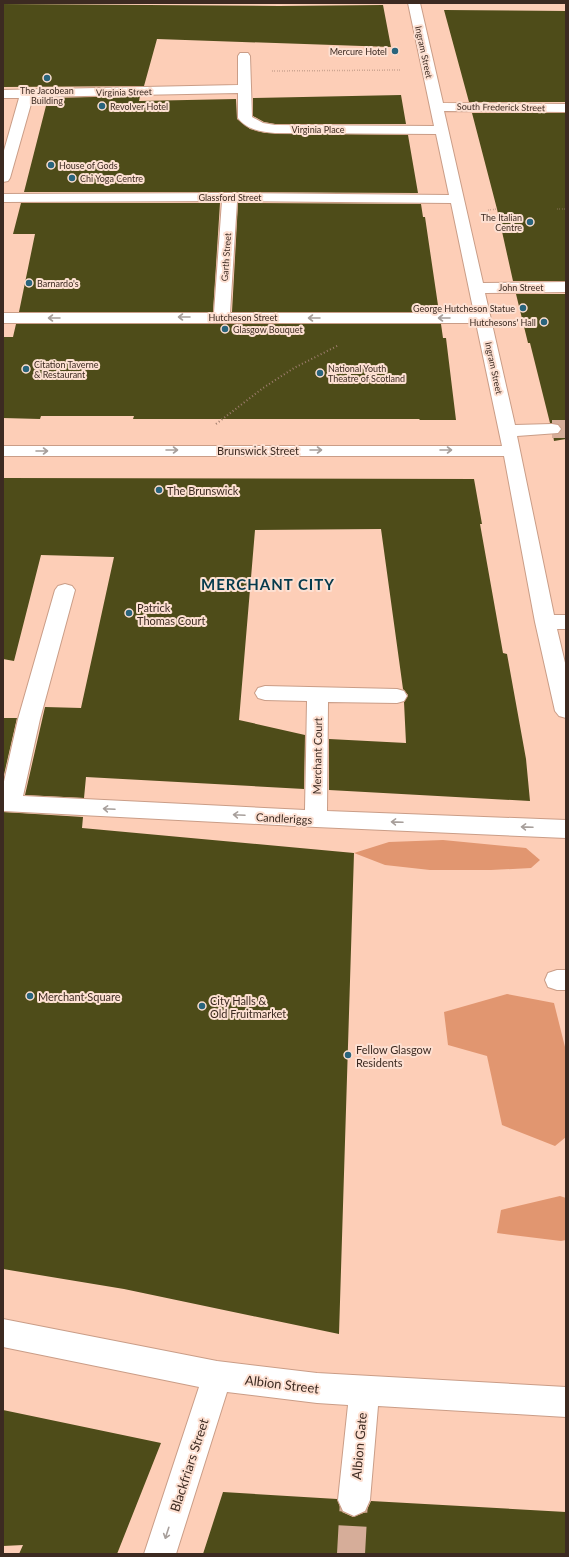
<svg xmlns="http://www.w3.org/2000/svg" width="569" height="1557" font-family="Lato,sans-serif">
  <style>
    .green { fill: #e19670 }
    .building { fill: #4e4c19 }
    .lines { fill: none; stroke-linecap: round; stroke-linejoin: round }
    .minor-tunnel-far1 { stroke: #d6ad99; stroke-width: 18; stroke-dasharray: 18 8; stroke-linecap: butt }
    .minor-tunnel { stroke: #d6ad99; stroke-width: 28; stroke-dasharray: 28 14; stroke-linecap: butt }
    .minor-casing { stroke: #ca9d87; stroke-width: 2 }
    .path-far1 { stroke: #9e7d6d; stroke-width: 1.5; stroke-dasharray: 0.5 2; stroke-linecap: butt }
    .path { stroke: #9e7d6d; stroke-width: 2; stroke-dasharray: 1 2.5; stroke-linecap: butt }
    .minor { fill: #fff; fill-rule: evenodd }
    .oneway { stroke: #a79f9b }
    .poi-dot { fill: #29647c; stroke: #fde0d2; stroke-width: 1.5 }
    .labels { text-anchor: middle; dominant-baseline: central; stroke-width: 4; stroke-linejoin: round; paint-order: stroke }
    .far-poi-label { font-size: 9px; fill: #3c2a21; stroke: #fde0d2; text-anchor: start }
    .far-street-label { font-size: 9px; fill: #3c2a21; stroke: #fde0d2 }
    .street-label { font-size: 11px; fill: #3c2a21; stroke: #fde0d2 }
    .poi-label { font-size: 11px; fill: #3c2a21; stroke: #fde0d2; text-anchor: start }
    .near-street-label { font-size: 13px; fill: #3c2a21; stroke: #fde0d2 }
    .district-label { font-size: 15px; font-weight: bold; letter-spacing: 1px; fill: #053a4c; stroke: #fde0d2 }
  </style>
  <rect width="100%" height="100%" fill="#fdceb7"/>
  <path class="green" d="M443,840L526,848L540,860L531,868L491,870H430L385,865L354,853L389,842Z
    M507,994L554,1003L566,1051V1137L555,1146L502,1125L487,1056L448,1045L444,1012Z
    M560,1196L566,1198V1240L561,1241L497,1233L501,1210Z"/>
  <path class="building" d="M3,4L279,6L383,5L391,47L157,39L144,86L3,87Z
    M444,10L566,11V102H469Z
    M401,95L406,124H275L264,122L253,116V98Z
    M140,96L139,101L236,99L237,119L250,129L265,133L408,135L418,193L230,192H24L48,98Z
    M472,113H566V281H513L497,209Z
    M21,203H220L213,312H19L35,234H13Z
    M238,203L421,204L423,217H425L439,312H232Z
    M516,294H566V439L554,441L553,435L559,434L562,429L558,424L550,423L530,343H528Z
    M16,324H441L443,338H446L456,420H420L419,419H133L134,416H41L40,419L3,418V337H13Z
    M3,478L474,479L482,524H480L503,653L507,654L526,759L530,801L329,790V739L406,743L404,702L408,695L403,689L381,529L255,530L239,720L305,735L304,789L86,777L84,798L25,795L45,707L81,708L114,557L41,555L14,661L3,659Z
    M3,718H17L3,779Z
    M3,812L83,817L82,828L354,853L339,1334L124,1289L3,1269Z
    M3,1410L161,1443L117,1554H19L23,1545L3,1546Z
    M223,1492L337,1499L342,1512L353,1517L366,1512L371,1501L566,1512V1554H203Z"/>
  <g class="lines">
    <path class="minor-tunnel-far1" d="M552,429H566"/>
    <path class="minor-tunnel" d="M351,1554L354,1500"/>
    <defs>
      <path id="minor" d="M408,3H420L443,103L566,104V112L444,111L483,283L566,282V292L485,293L515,425L552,424L558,425L561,429L558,433L517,436L554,615H566V629H557L566,667V718L559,716L555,711L535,622L504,456H3V446H502L476,323H3V313H214L222,201L3,202V194L230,193L449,195L436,134L275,133C262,132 247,130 238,118V93L33,97L10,178L8,181L3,182V154L19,98H3V90L238,85V56L240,53H248L250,56L252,117L263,123L275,125L434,126ZM237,201L451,203L474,313H230Z
        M65,584L72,586L75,590L40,719L23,796L305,810L307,701L265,700L258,698L255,693L258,688L265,686L397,689L404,691L407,696L404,701L397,703L328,702L327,811L566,820V838L316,827L3,811V786L18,719L55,590L58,586Z
        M557,970H566V990H557L548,987L545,980L548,973Z
        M3,1319L217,1361L317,1373L566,1387V1417L378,1406L370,1500L365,1511L354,1516L343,1511L338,1500L348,1405L317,1403L227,1392L176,1554H144L199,1387L3,1347Z"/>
    </defs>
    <use href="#minor" class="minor-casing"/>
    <path class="path-far1" d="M272,71L401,70
      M557,209H566
      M488,210L497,209"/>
    <path class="path" d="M216,424L263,388L294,368L339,345"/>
    <use href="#minor" class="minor"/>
  </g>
  <defs><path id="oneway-shaft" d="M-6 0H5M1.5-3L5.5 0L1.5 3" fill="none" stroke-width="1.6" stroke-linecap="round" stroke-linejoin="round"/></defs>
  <g class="oneway">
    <use href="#oneway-shaft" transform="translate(184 317) rotate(180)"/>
    <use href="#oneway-shaft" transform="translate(54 318) rotate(180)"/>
    <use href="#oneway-shaft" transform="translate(314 318) rotate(-180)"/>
    <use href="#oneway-shaft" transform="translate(444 318) rotate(-180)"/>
    <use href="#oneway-shaft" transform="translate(172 450)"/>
    <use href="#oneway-shaft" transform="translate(316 450)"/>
    <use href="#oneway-shaft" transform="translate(446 450)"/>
    <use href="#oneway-shaft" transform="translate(42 451)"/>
    <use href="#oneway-shaft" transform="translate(109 809) rotate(-177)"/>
    <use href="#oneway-shaft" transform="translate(239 815) rotate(-177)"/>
    <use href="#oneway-shaft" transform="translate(397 822) rotate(-178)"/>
    <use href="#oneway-shaft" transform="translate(527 827) rotate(-178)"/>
    <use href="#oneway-shaft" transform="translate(167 1533) rotate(108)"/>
  </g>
  <g class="poi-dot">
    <circle cx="395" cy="51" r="4"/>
    <circle cx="47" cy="78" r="4"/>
    <circle cx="102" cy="106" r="4"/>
    <circle cx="51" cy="165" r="4"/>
    <circle cx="72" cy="178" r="4"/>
    <circle cx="530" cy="222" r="4"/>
    <circle cx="29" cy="283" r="4"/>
    <circle cx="523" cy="308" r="4"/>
    <circle cx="544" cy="322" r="4"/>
    <circle cx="225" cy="329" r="4"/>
    <circle cx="26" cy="369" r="4"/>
    <circle cx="320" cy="373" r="4"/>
    <circle cx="159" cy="490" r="4"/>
    <circle cx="129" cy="613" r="4"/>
    <circle cx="30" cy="996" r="4"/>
    <circle cx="202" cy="1006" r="4"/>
    <circle cx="348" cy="1055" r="4"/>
  </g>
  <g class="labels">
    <g class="far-poi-label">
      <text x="387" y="51" text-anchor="end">Mercure Hotel</text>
      <text x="47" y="90" text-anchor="middle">The Jacobean<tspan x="47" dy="10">Building</tspan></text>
      <text x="110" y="106">Revolver Hotel</text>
      <text x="59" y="165">House of Gods</text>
      <text x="80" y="178">Chi Yoga Centre</text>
      <text x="522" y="217" text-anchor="end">The Italian<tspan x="522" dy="10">Centre</tspan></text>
      <text x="37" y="283">Barnardo's</text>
      <text x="515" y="308" text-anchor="end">George Hutcheson Statue</text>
      <text x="536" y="322" text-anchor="end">Hutchesons' Hall</text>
      <text x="233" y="329">Glasgow Bouquet</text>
      <text x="34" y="364">Citation Taverne<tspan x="34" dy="10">&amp; Restaurant</tspan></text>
      <text x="328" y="368">National Youth<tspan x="328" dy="10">Theatre of Scotland</tspan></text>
    </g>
    <g class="far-street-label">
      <text transform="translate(424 52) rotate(78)">Ingram Street</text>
      <text transform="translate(124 92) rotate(-1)">Virginia Street</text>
      <text transform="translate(501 107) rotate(1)">South Frederick Street</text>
      <text x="318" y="129">Virginia Place</text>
      <text x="230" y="197">Glassford Street</text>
      <text transform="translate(226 257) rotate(-86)">Garth Street</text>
      <text x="521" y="287">John Street</text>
      <text x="243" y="317">Hutcheson Street</text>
      <text transform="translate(494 368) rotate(78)">Ingram Street</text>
    </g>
    <g class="street-label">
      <text x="258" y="450">Brunswick Street</text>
      <text transform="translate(317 756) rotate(-89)">Merchant Court</text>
      <text transform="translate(284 818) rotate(3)">Candleriggs</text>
    </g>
    <g class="poi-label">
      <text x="167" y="490">The Brunswick</text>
      <text x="137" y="607">Patrick<tspan x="137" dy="13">Thomas Court</tspan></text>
      <text x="38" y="996">Merchant Square</text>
      <text x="210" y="1000">City Halls &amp;<tspan x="210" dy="13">Old Fruitmarket</tspan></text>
      <text x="356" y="1049">Fellow Glasgow<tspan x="356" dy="13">Residents</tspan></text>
    </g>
    <g class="near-street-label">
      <text transform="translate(282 1384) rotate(7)">Albion Street</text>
      <text transform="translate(359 1446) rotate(-85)">Albion Gate</text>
      <text transform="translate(189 1465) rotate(-72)">Blackfriars Street</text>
    </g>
    <g class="district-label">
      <text x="268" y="584">MERCHANT CITY</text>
    </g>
  </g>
  <rect width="569" height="1557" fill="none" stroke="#3c2a21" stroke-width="8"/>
</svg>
